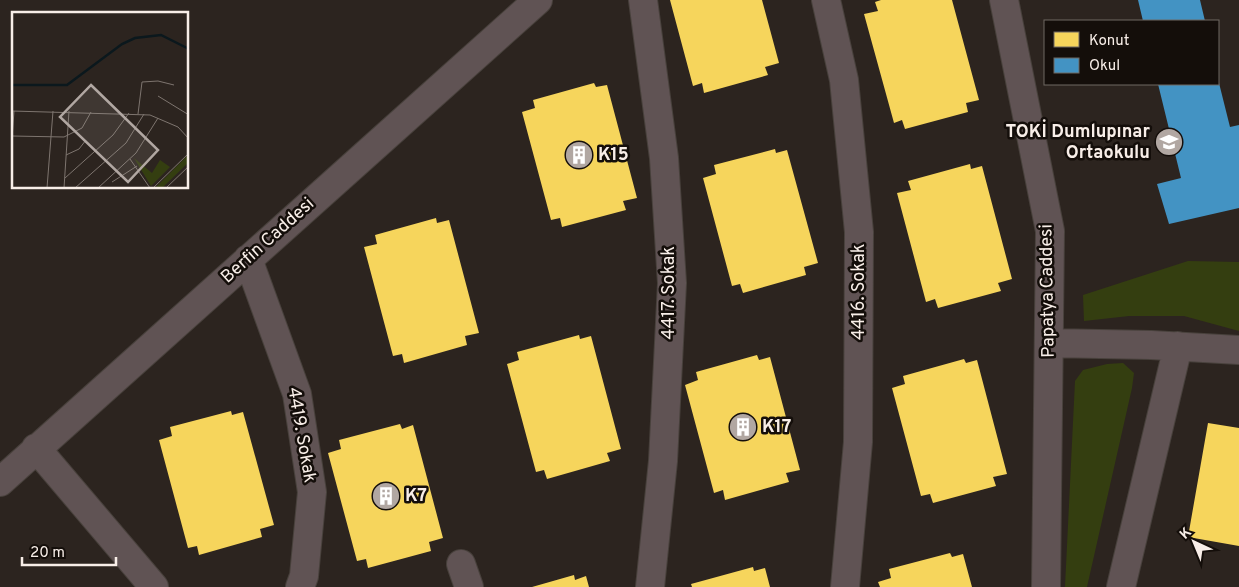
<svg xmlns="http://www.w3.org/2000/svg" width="1239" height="587" font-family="Overpass,sans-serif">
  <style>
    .green { fill: #343e10 }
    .homes { fill: #f6d55c }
    .schools { fill: #4393c3 }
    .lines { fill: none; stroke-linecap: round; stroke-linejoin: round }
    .minor-casing { stroke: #48413c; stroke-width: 30 }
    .minor { stroke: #605354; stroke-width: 28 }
    .labels { text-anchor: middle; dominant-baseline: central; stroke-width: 5; stroke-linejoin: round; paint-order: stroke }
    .poi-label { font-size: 18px; font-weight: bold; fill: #f8eee8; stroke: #140e0a; text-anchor: start }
    .street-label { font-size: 18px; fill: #f8eee8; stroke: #140e0a }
    .inset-river { fill: none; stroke: #0b181d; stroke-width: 2.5 }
    .inset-road { fill: none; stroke: #7e756f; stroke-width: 1 }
    .view { fill: #b1a7a2; fill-opacity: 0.15; stroke: #b1a7a2; stroke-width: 2.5 }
    .inset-edge { fill: none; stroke: #f8eee8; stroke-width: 2.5 }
  </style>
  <rect width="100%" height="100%" fill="#2c241f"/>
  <path class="green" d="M1188,261L1239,262V331L1184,316H1129L1084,321L1083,295Z
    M1123,363L1134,373L1132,388L1087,587H1065L1075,381L1083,370L1107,364Z"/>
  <path class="homes" d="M670,0H762L779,63L765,67L768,75L704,93L702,83L693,86Z
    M881,0H952L979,100L966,103L968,112L905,129L902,120L894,123L864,14L878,11L875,2Z
    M594,83L596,87L607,85L637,198L623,201L626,210L562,227L560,218L551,220L522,112L535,108L533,100Z
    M775,149L776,153L787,150L818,263L804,267L806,275L743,293L740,284L732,286L703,178L716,174L714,165Z
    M970,164L971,169L982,166L1012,279L998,283L1001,291L938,308L935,299L926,302L897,193L911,190L908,181Z
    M436,218L437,223L449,220L479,333L465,336L467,345L404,363L402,354L393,356L364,247L377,244L375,235Z
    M579,335L580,339L591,336L621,449L607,453L610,461L547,479L544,470L536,472L507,364L519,360L517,352Z
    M757,355L759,360L770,357L800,470L786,473L789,482L725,500L723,490L714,493L685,385L698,380L696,372Z
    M964,359L966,363L977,360L1007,474L993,477L996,486L933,503L930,494L921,496L892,388L905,384L903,376Z
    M231,411L232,415L243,412L274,525L260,529L262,537L199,555L197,546L188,548L159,440L172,436L170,427Z
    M1208,423L1239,428V546L1188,537Z
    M400,424L402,429L413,425L443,538L429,542L431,551L368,568L366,559L357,561L328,453L341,449L339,440Z
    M950,553L952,557L963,554L972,587H880L878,582L891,578L889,569Z
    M753,567L754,571L765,568L770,587H692L691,584Z
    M574,575L575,580L586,576L589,587H532Z"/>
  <path class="schools" d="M1138,0H1200L1205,21H1143Z
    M1218,79L1230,127L1239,125V208L1169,224L1157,184L1181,178L1158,84H1218Z"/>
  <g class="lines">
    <defs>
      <path id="minor" d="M643,0L664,158L672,283L663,461L650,587
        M826,0L844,80L859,232L858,442L845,587
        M1004,0L1050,231L1046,587
        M248,259L297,394L312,492L304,576L300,587
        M1049,343L1151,345L1239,350
        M36,448L154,587
        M0,482L538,0
        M461,564L469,587
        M1121,587L1178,346"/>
    </defs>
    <use href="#minor" class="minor-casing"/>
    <use href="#minor" class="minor"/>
  </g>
  <defs>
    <symbol id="school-disc" viewBox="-11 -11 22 22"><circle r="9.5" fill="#b1a7a2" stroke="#140e0a"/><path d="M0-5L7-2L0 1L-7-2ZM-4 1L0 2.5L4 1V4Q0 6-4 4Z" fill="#fff"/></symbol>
    <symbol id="building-disc" viewBox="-11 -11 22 22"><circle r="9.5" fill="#b1a7a2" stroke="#140e0a"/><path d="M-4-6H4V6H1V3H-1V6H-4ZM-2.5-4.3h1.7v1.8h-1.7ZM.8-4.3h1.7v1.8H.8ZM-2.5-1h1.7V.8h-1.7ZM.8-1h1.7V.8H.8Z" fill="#fff"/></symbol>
  </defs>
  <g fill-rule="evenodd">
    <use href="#school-disc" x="1153" y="126" width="32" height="32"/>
    <use href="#building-disc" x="563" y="139" width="32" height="32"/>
    <use href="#building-disc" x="727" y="411" width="32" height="32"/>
    <use href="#building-disc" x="370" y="480" width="32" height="32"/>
  </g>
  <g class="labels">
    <g class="poi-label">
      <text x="1150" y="132" text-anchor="end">TOKİ Dumlupınar<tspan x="1150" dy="21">Ortaokulu</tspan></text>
      <text x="598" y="155">K15</text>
      <text x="762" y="427">K17</text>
      <text x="405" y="496">K7</text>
    </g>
    <g class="street-label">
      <text transform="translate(268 241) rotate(-42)">Berfin Caddesi</text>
      <text transform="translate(1048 291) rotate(-91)">Papatya Caddesi</text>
      <text transform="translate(859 292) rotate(-90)">4416. Sokak</text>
      <text transform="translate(669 293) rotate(-90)">4417. Sokak</text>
      <text transform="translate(301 435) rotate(80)">4419. Sokak</text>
    </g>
  </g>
  <g transform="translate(12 12)">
    <rect width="176" height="176" fill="#2c241f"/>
    <path d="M176,143V151L150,176H143ZM122,146L140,161L148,148L158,155L139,174Z" fill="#343e10"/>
    <path class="inset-river" d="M0,73H55L110,32L123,26L149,23L177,37"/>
    <path class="inset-road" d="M146,84L177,103M0,99L138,103L166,115L177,127M126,102L130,70L146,69L162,73M0,124L52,125L70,116L79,100M0,127L2,99M54,143L67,137L74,128M118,147L138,176M53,166L101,123L117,101M100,170L125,154M35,176L41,99M52,176L57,99M63,176L114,131L132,102M86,176L124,141L146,106M141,176L177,141M154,176L177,154"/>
    <path class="view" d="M79,73L146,138L116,170L48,105Z"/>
    <rect width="176" height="176" class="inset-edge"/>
  </g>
  <rect x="1044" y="20" width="175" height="65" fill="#140e0a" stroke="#6f6863"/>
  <rect x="1054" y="32" width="25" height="15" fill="#f6d55c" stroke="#6f6863"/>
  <text x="1089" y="45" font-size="15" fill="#f8eee8">Konut</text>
  <rect x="1054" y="58" width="25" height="15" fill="#4393c3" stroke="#6f6863"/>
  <text x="1089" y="70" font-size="15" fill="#f8eee8">Okul</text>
  <g transform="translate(1194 542) rotate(316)" stroke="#140e0a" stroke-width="4" paint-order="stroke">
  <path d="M0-4L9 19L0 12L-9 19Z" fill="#f8eee8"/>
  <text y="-8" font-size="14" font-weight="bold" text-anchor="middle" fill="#f8eee8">K</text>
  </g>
  <path d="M22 557v8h94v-8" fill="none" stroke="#f8eee8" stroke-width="2.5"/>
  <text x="30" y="557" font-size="15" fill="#f8eee8" stroke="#140e0a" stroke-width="4" paint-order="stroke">20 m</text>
</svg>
